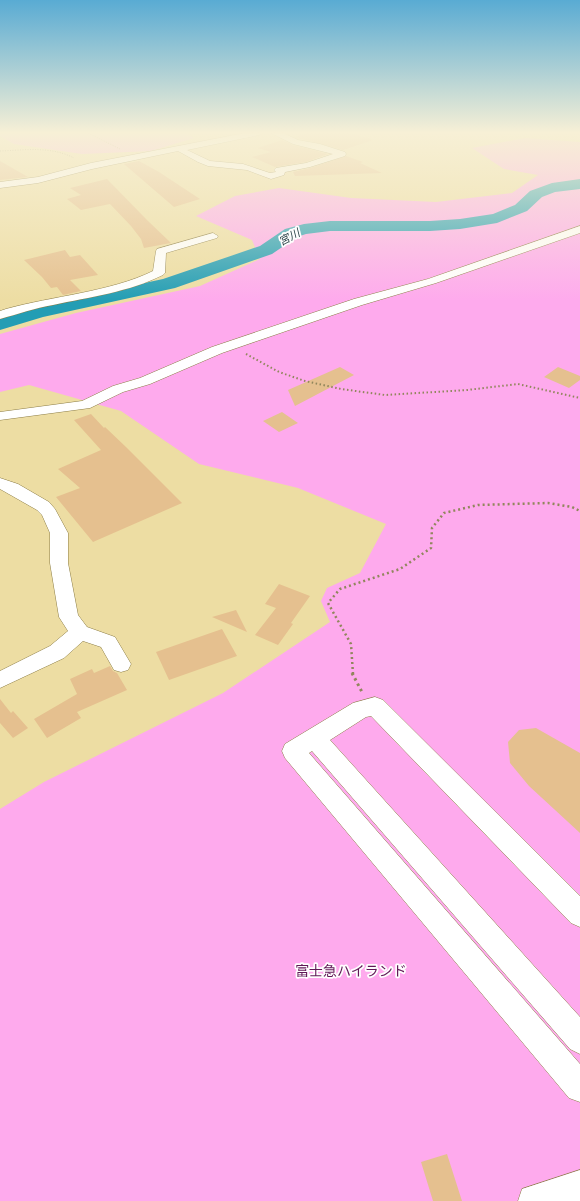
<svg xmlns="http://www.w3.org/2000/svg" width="580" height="1201" font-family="'IBM Plex Sans','Noto Sans JP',sans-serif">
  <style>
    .green { fill: #feaaed }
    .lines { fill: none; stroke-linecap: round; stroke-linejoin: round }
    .river { fill: #239db4; fill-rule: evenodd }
    .building { fill: #e5c08f }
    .minor-casing { stroke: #8c7d46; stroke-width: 1 }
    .path-far3 { stroke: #91865c; stroke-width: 1; stroke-dasharray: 1 1.5; stroke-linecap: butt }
    .path-far2 { stroke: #91865c; stroke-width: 2; stroke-dasharray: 1.5 2.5; stroke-linecap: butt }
    .path-far1 { stroke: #91865c; stroke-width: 2.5; stroke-dasharray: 2 3; stroke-linecap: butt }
    .path { stroke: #91865c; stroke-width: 3; stroke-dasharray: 2.5 3.5; stroke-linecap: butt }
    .minor { fill: #fff; fill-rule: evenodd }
    .labels { text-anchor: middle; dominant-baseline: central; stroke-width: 3.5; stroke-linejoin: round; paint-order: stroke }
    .far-water-label { font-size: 11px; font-style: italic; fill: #233c42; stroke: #fefefe }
    .near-park-label { font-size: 14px; fill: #601756; stroke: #fefefe }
  </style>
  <rect width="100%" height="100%" fill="#eddda3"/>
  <path class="green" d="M0,133H186L194,138L151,151L82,154L14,144L0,136Z
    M525,138L580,142V1201H0V809L44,782L223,693L330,622L321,601L327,588L360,573L386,524L298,488L199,464L121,411L29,385L0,392V334L76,313L200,286L260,259L252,240L196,216L235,196L279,188L351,198L436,202L512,193L538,175L504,169L472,148Z"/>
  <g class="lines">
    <path class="river" d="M580,179V189L555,192L542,197L527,211L497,223L460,229L430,231H330L306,234L297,237L272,254L175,288L43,317L0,330V317L38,306L163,279L260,246L285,229L304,224L330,221H430L460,219L493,214L515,205L530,191L552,183Z"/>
  </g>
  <path class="building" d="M306,133H351L373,140L343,150L295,137Z
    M282,140L293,145L328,154L306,162L275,167L252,157L271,152L258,148Z
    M346,156L363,162L360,163L382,173L295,176L293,172L310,168Z
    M0,161L28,177L0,180Z
    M139,161L159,172L200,199L174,207L124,164Z
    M107,179L147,220L171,243L144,248L141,239L131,226L110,204L81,210L67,199L81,195L70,188Z
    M65,250L70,257L80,255L98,275L70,280L81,291L63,295L57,287L51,288L42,277L24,260Z
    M340,367L354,375L295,406L288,390Z
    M558,367L580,376V380L569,388L544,377Z
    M282,412L298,423L279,432L263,421Z
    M91,414L104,428L105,427L126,447L182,503L93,542L56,497L80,488L58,469L101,450L74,420Z
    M279,584L310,596L291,623L293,624L278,645L255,635L276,608L265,604Z
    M236,610L247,632L212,617Z
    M222,629L237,656L169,680L156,652Z
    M110,666L113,671L117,673L127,690L77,712L81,718L47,738L34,719L77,694L70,679L92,669L94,673Z
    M0,699L11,713L13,711L28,728L13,738L0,723Z
    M536,728L580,753V833L529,786L510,763L508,742L519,730Z
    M447,1154L462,1201H433L421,1162Z"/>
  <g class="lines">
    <defs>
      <path id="minor" d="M245,133H263L259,135L187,150L210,161L243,164L270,173L276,172L274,170L276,168L306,163L333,154L293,144L271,133H283L298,140L320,144L345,152L346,154L345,156L310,167L285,172L284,175L271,179L247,170L208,166L198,162L178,151L92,169L38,183L0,188V182L38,177L91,163Z
        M580,226V233L436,283L362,305L222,353L150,384L123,392L90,408L0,420V412L82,401L113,386L140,378L212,347L354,299L428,279Z
        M213,233L218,236L217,238L166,253L165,273L163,275C129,292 90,297 53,305C35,308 18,314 0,319V311L6,309C53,296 110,292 153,271L156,251L157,249Z
        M0,478L18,484L49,502L55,509L68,533V563L78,615L87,627L115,637L131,664L128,670L121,672L114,670L101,647L83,641L64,658L0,688V671L50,646L68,631L59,617L50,563V533L42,515L37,510L0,489Z
        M375,697L383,700L580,896V927L571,923L371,716L366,717L330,740L580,1017V1054L570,1049L312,751L309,753L580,1064V1102L569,1098L285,758L282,751L285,744L353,703Z
        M580,1170V1201H518L522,1189Z"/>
    </defs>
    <use href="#minor" class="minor-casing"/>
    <path class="path-far3" d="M88,133L120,149
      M0,151C25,150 51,146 74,158"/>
    <path class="path-far2" d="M246,354L279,372L305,381L341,389L385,395L467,390L518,384L580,398"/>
    <path class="path-far1" d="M353,674L351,644L328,603L340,589L400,569L431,548L432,528L444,513L478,505L548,503L572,507L580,511"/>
    <path class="path" d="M352,673L362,692"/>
    <use href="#minor" class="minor"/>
  </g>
  <linearGradient id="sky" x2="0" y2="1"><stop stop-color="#59abd3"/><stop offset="0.44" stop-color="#f7f0d6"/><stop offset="1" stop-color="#f7f0d6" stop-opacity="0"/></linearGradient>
  <rect width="580" height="301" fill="url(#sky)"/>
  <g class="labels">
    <g class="far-water-label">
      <text transform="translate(289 237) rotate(-28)">宮川</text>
    </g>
    <g class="near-park-label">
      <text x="351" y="971">富士急ハイランド</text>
    </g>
  </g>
</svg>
